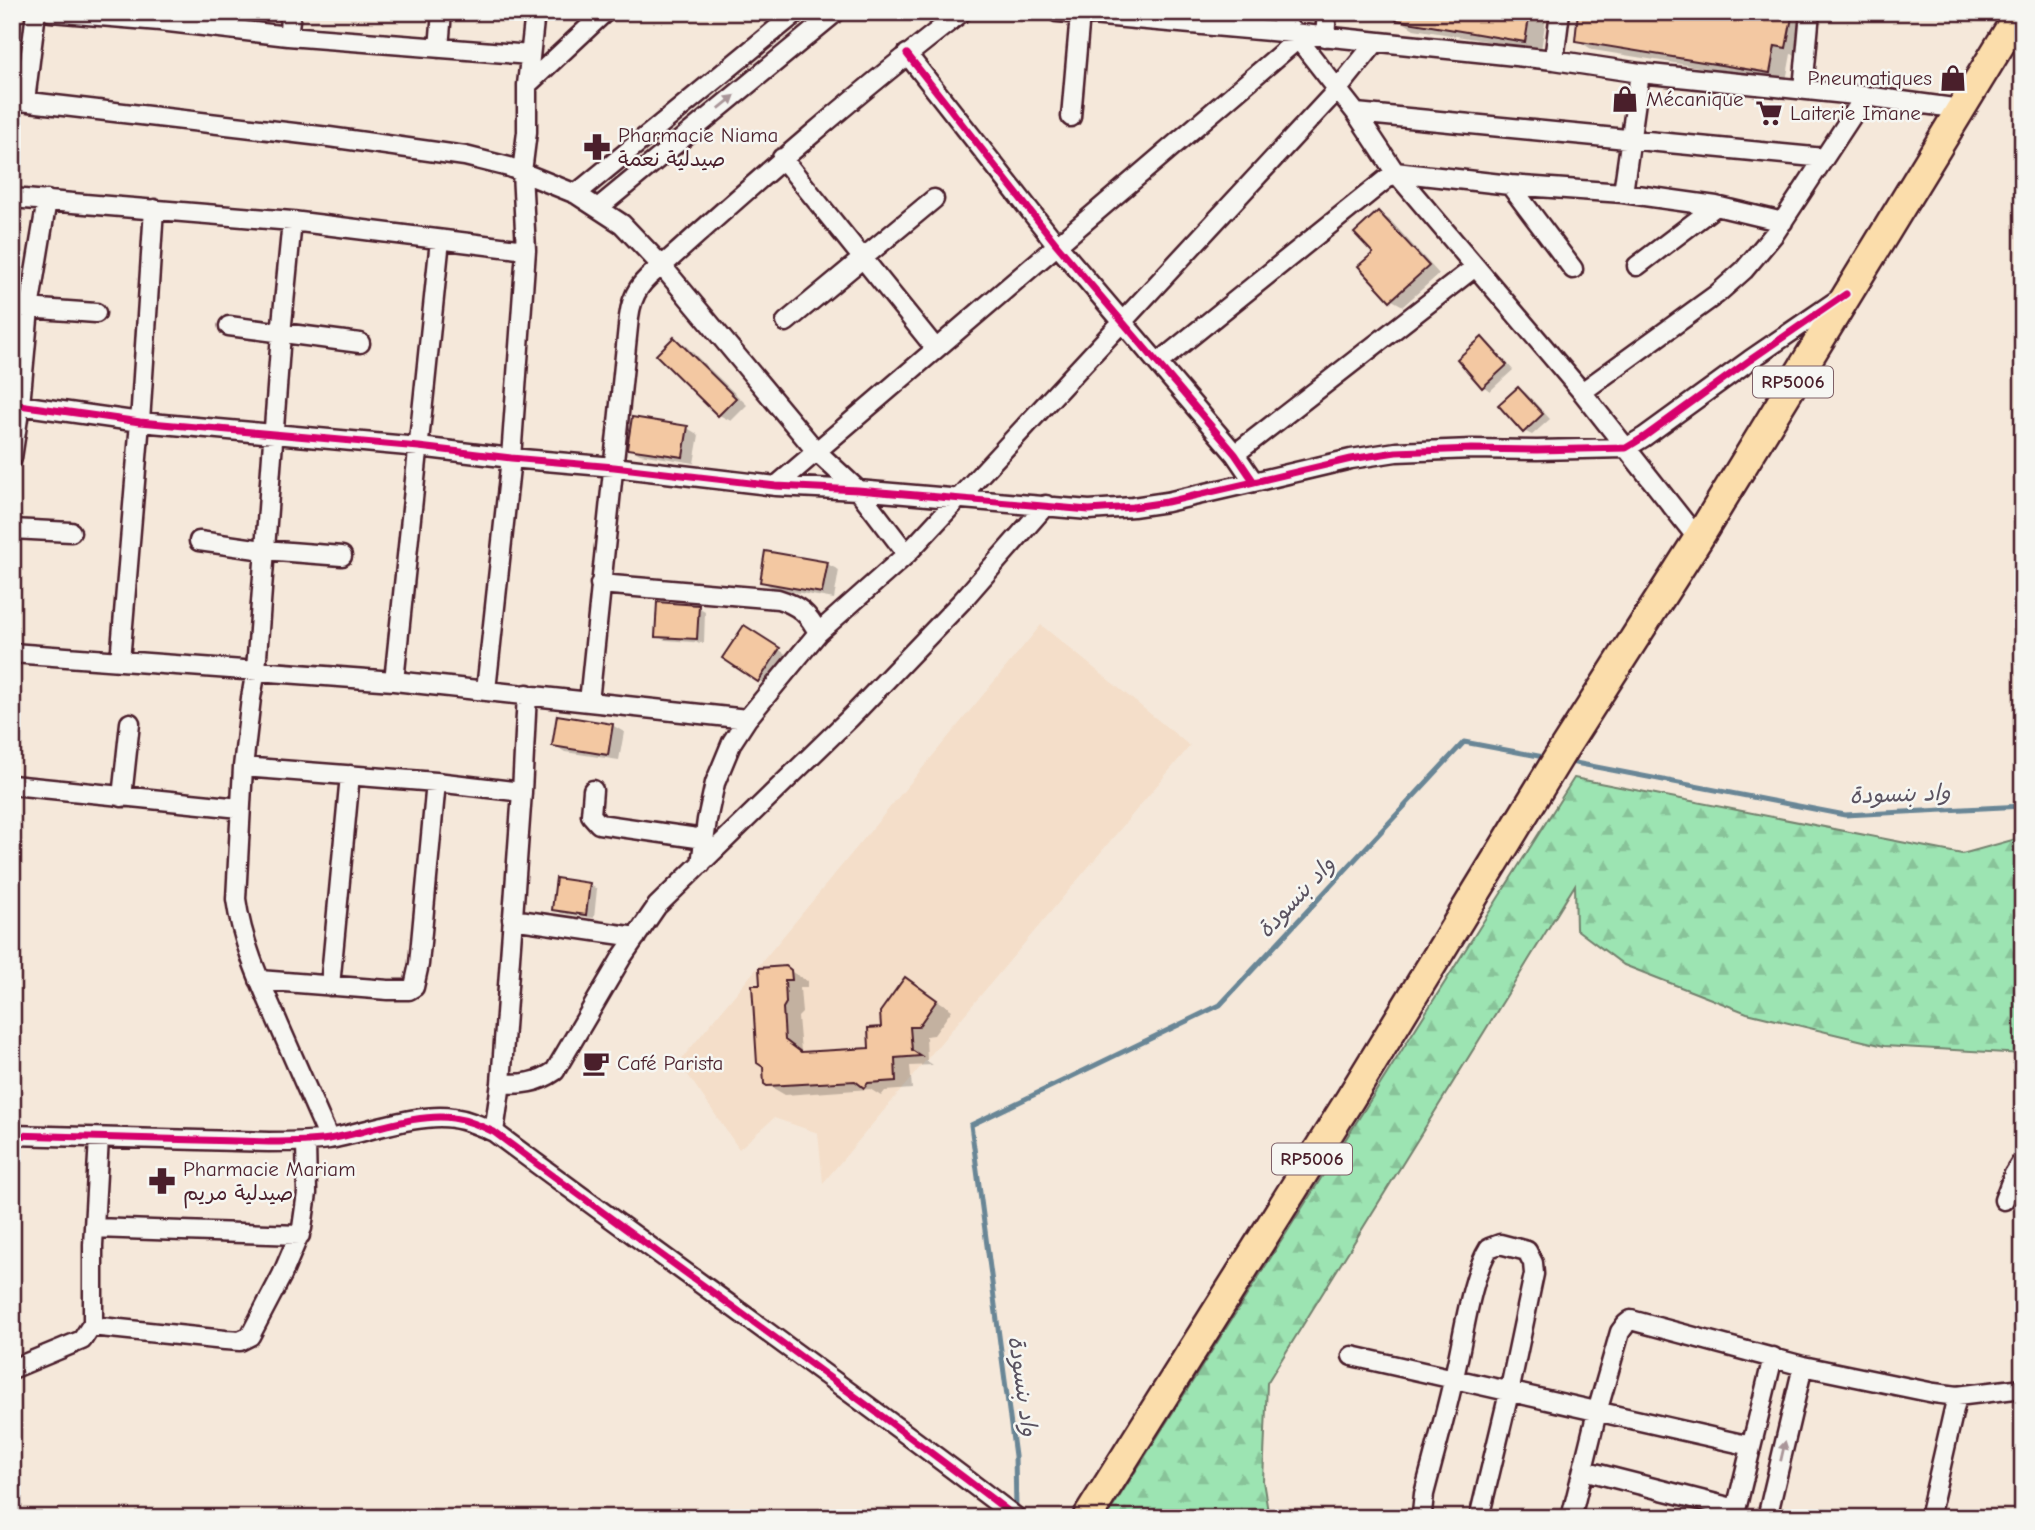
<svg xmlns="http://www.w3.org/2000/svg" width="2035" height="1530" font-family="'Comic Neue','Playpen Sans Arabic',sans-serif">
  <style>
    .built { fill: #f4dec9 }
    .forest { fill: url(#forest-firs); stroke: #73826e; stroke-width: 2 }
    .shadow { fill: #0003 }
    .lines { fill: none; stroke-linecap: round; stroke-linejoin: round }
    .stream { stroke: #698696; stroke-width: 5 }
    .building { fill: #f3c8a2; stroke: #4a1f2b; stroke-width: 2 }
    .minor-casing { stroke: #4a1f2b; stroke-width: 23 }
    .primary-casing { stroke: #4a1f2b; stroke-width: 33 }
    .minor { stroke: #f6f6f2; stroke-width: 18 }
    .primary { stroke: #fbddab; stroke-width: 28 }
    .cycleway-casing { stroke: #f6f6f2; stroke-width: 11 }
    .cycleway { stroke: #d6006c; stroke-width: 7 }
    .oneway { fill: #a99598 }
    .labels { text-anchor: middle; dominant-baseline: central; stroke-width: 5; stroke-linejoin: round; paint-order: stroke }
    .shield { fill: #f6f6f2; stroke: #7e6067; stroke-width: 2 }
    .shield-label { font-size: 19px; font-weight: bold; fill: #4a1f2b }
    .poi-label { font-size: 21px; fill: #4a1f2b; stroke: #f6f6f2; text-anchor: start }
    .water-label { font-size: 23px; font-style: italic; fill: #5a5260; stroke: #f6f6f2 }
  </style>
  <defs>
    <pattern id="forest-firs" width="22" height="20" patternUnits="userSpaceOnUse" patternTransform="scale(1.75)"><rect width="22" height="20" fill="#9ce4b2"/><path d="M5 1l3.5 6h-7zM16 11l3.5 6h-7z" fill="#88c399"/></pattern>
  </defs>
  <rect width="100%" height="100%" fill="#f5e8da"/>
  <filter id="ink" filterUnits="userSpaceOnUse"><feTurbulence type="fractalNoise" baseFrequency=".0143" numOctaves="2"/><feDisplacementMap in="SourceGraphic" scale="14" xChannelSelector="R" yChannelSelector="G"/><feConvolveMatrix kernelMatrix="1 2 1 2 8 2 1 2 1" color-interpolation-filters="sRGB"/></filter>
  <g filter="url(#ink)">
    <path class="built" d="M1041,625L1190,746L823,1183L818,1133L774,1118L739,1149L679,1062Z"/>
    <path class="forest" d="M1574,778L1962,854L2023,837V1054L1884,1046L1747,1013L1624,965L1576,929L1575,885L1267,1383L1263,1481L1269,1518H1106Z"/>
    <path class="shadow" d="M1400,12H1547L1541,50L1414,29L1398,19Z
      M1580,12H1693L1705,15V12H1807L1802,56L1791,54L1786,81L1593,50L1577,40Z
      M1378,213L1390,220L1439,274L1403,306L1392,300L1361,266L1376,253Z
      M675,339L686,346L747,405L731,421L719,415Z
      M1482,339L1489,343L1513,370L1490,391L1483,386Z
      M1519,389L1526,393L1550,419L1532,435L1524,431Z
      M687,428L699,435L694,463L640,454L629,448Z
      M827,564L839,570L834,599L773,588L762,581Z
      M698,607L705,611L704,643L665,640L657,636Z
      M756,634L790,657L771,687L759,680Z
      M612,725L624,732L619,760L565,752L554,745Z
      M590,885L597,889L594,918L561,913L554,909Z
      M785,968L807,981V988H800L802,1013L798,1017L801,1051L804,1053L871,1049L883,1029L906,979L952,1010L934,1035L926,1036L927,1061L933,1065L910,1066L912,1089L885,1091L881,1096L870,1089L785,1095L768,1085L762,986Z"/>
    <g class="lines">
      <path class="stream" d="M1565,761L1845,815L2023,806
        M1016,1510L1015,1456L971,1125L1220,1005L1464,742L1549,758"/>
    </g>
    <path class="building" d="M1398,12H1530L1525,42L1396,20Z
      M1578,12L1704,13L1793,12L1786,48L1775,46L1770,73L1575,41Z
      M1378,211L1429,266L1390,301L1358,266L1373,253L1354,233Z
      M674,337L736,398L718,416L656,355Z
      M1482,337L1507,365L1482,388L1457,359Z
      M1518,387L1543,414L1523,433L1498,405Z
      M632,417L688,426L683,457L627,449Z
      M765,551L828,562L822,593L760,582Z
      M657,602L699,605L697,639L655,637Z
      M744,625L780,648L758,682L722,658Z
      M557,715L613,724L608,755L552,746Z
      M556,878L590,883L586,915L552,910Z
      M786,966L791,970L792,980H785L786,1003L783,1008L785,1040L801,1052L869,1048L868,1028L881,1027L880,1012L905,977L937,1000L918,1027H910L912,1050L921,1056L895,1058L896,1081L868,1083L864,1088L855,1081L767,1086L764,1084L763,1067L757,1063L752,985H760L759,968Z"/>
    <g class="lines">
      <defs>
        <path id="minor" d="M51,12L160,21L288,36L530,55
          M1057,12L1293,33L1554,60L1640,73L1865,96L1961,109
          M1277,12L1356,113L1395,172L1582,392L1698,539
          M288,36L291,12
          M1325,37L1327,12
          M439,48L442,12
          M907,54L1057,245L1235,454L1254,482L1351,459L1396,452L1472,449L1537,450L1626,448L1644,437L1750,360L1839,299
          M1554,60L1560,12
          M527,85L605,12
          M1803,89L1810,12
          M12,100L329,137L465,156L509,167L576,194L622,224L662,266L816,451L858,490L907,554
          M25,101L36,12
          M1356,113L1824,158
          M1071,117L1080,14
          M782,158L936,349
          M1510,185L1573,269
          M1623,193L1640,73
          M576,194L797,12
          M12,198L292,221L526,250
          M598,208L836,12
          M292,221L281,334L256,670L251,698L243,767L236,899C242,943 261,984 279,1025C296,1063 312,1101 329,1139
          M1637,266L1716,206
          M12,307L96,313
          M786,322L934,199
          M229,326L360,343
          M1158,363L1395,172L1510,185L1623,193L1716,206L1783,222
          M1582,392L1717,294L1744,270L1775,233L1865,96
          M12,404L140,422L419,447L511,458L614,467L776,486L858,490L1089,510L1133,507L1167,502L1254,482
          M1235,454L1475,267
          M12,458L20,405L29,309L47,200
          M776,486L1298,39
          M12,529L71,532
          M199,541L264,550L342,556
          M600,584L778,599C798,605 809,614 818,633
          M12,653L394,681L747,719
          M120,661L140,422L154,209
          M394,681L440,240
          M486,690L511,458L526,250L522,172L527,132V85L535,12
          M589,702L629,317C632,293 642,280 662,266C760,178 858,92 962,12
          M243,767L436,782L522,792
          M12,785L240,808
          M593,790L591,815L599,824L704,839
          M122,797L130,723
          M701,864L707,820L715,783L732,742L747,719L818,633L907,554L1338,89L1375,43
          M512,919L636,937
          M259,980L388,990H409L414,987L419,964L436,782
          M330,986L350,775
          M501,1083C521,1085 538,1083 555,1071L622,957L657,906L850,718L962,601L1046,505
          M494,1132L501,1083L522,792L527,694
          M12,1135L269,1142C289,1142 309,1142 329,1139C364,1133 420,1112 453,1118C468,1120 481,1126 494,1132C668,1262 846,1386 1017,1518
          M2004,1200L2014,1174L2023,1160
          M94,1228L300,1235
          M91,1326L225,1340L240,1341L250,1336L282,1275L302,1228L307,1193L306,1142
          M1352,1356L1751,1446
          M12,1369L82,1340L93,1323V1245L99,1138
          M1583,1470L1736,1509
          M1423,1518L1422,1513L1424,1494C1435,1452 1447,1410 1456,1368C1464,1333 1471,1277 1489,1248L1500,1244L1527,1251L1533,1263L1534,1274L1509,1393L1479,1518
          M1571,1518L1597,1412L1620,1332L1626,1324L1631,1320L1803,1366L1934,1393L1957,1396L2023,1388
          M1734,1518L1773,1357
          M1767,1518L1803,1366
          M1929,1518L1957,1396"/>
        <path id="primary" d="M1087,1518L1350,1099L1563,750L1698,539L2020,12"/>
      </defs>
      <use href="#minor" class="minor-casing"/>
      <use href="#primary" class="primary-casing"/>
      <use href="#minor" class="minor"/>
      <use href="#primary" class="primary"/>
      <defs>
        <path id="cycleway" d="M907,54L1057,245L1235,454L1254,482L1351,459L1396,452L1472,449L1537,450L1626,448L1644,437L1750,360L1846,294
          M12,404L140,422L419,447L511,458L614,467L776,486L858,490L1089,510L1133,507L1167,502L1254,482
          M12,1135L269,1142C289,1142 309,1142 329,1139C364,1133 420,1112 453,1118C468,1120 481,1126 494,1132C668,1262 846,1386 1017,1518"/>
      </defs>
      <use href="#cycleway" class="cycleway-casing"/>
      <use href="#cycleway" class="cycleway"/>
    </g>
    <defs><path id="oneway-solid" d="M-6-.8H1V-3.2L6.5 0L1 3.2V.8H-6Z" transform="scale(1.75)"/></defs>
    <g class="oneway">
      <use href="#oneway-solid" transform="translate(727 102) rotate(-39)"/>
      <use href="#oneway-solid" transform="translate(1783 1451) rotate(-77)"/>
    </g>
  </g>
  <defs>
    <symbol id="shop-bare" viewBox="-9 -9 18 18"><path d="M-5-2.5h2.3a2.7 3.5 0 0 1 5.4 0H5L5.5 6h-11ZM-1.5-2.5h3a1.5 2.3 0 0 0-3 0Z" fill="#4a1f2b" stroke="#f6f6f2" stroke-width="2.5" paint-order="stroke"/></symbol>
    <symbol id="supermarket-bare" viewBox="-9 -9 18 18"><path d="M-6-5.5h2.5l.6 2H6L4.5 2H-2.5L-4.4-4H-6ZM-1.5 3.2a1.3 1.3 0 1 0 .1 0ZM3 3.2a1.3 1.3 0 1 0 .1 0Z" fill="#4a1f2b" stroke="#f6f6f2" stroke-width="2.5" paint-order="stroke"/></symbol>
    <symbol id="pharmacy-bare" viewBox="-9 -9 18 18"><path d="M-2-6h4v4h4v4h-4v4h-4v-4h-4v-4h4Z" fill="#4a1f2b" stroke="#f6f6f2" stroke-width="2.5" paint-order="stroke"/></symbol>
    <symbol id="cafe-bare" viewBox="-9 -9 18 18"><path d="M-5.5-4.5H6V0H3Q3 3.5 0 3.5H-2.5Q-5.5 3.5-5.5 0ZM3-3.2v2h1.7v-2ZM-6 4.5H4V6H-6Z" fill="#4a1f2b" stroke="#f6f6f2" stroke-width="2.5" paint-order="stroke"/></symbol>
  </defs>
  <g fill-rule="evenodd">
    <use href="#shop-bare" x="1934" y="59" width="38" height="38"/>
    <use href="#shop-bare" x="1606" y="80" width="38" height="38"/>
    <use href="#supermarket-bare" x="1750" y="94" width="38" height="38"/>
    <use href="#pharmacy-bare" x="578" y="128" width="38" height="38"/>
    <use href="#cafe-bare" x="577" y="1044" width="38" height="38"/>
    <use href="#pharmacy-bare" x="143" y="1162" width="38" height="38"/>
  </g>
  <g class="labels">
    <g class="shield">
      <rect x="1753" y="366.5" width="80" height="31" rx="5"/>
      <rect x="1272" y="1143.5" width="80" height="31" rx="5"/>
    </g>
    <g class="shield-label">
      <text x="1793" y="382">RP5006</text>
      <text x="1312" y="1159">RP5006</text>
    </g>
    <g class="poi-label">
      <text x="1932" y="78" text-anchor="end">Pneumatiques</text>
      <text x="1646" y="99">Mécanique</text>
      <text x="1790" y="113">Laiterie Imane</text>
      <text x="618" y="135">Pharmacie Niama<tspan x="618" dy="24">صيدلية نعمة</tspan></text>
      <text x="617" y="1063">Café Parista</text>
      <text x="183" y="1169">Pharmacie Mariam<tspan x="183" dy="24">صيدلية مريم</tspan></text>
    </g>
    <g class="water-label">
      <text transform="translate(1900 794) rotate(-2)">واد بنسودة</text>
      <text transform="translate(1296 897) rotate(-47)">واد بنسودة</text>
      <text transform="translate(1023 1386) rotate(82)">واد بنسودة</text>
    </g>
  </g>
  <rect width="2035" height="1530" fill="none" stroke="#f6f6f2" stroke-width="42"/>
  <rect x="21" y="21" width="1993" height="1488" fill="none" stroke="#4a1f2b" stroke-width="2.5" filter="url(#ink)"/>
</svg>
